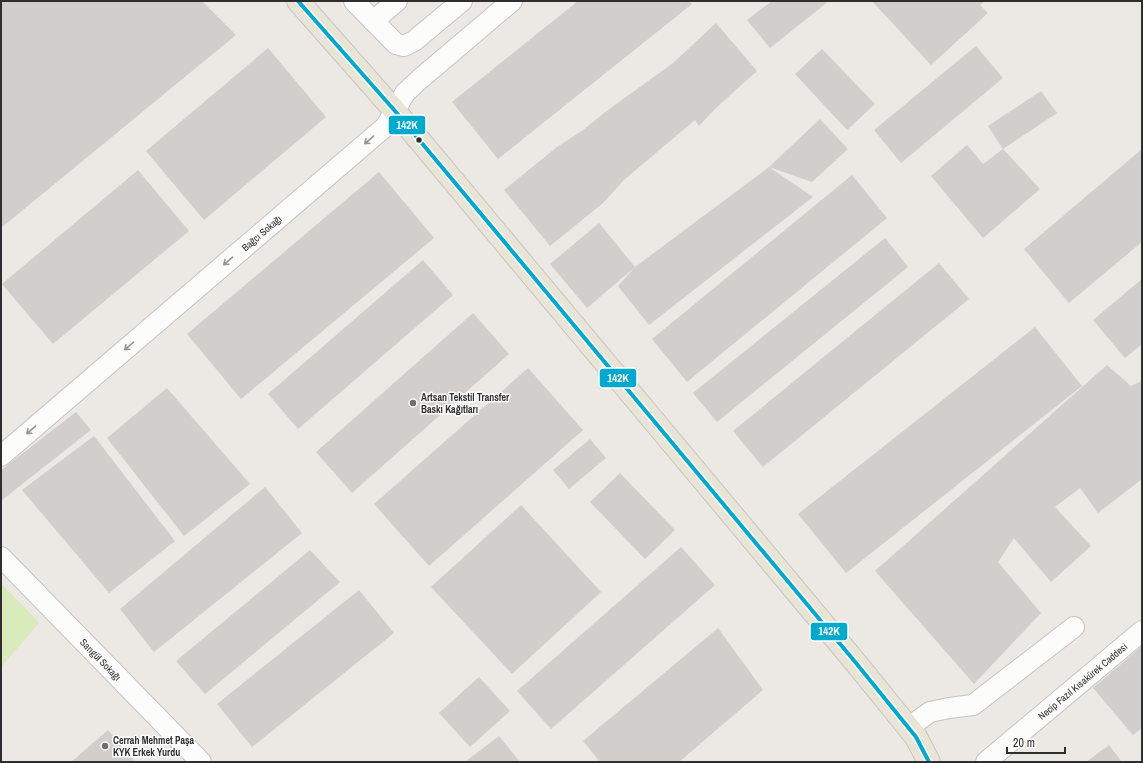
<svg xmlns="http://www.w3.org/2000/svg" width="1143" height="763" font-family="'Archivo Narrow',sans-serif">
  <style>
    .pitch { fill: #d9eabb }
    .building { fill: #d1cecb }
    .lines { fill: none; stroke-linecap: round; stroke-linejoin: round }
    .minor-casing { stroke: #c5c4c5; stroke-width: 22 }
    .major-casing { stroke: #c6c5c4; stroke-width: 24 }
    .minor { stroke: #fcfcfb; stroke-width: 20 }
    .major { stroke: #e8e4d6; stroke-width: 22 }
    .bus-1-casing { stroke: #fff; stroke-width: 7 }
    .bus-1 { stroke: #00a9ce; stroke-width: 4 }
    .oneway { stroke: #959594 }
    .bus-dot { fill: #2e2e2e; stroke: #fff; stroke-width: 1.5 }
    .poi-dot { fill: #706f6e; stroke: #fff; stroke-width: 1.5 }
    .labels { text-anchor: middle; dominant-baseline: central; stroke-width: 3; stroke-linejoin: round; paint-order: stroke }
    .street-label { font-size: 10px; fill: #2e2e2e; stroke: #fff }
    .poi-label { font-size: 10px; font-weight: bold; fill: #2e2e2e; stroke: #fff; text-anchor: start }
    .line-badge { stroke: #fff; stroke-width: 1.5 }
    .badge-label { font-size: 11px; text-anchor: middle; font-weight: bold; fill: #fff }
  </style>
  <rect width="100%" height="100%" fill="#ece8e4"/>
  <path class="pitch" d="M1,583L39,623L1,667Z"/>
  <path class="building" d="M1,1H202L236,35L1,228Z
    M578,1H689L692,4L498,159L452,102Z
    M772,1H829L770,48L747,20Z
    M872,1H985L980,5L988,13L931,65Z
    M716,23L757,71L717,107L699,126L695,120L625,179L603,203L550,246L504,190L557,147L583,130L608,110L673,63Z
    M976,46L1003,78L901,163L874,130Z
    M268,48L326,117L204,220L146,151Z
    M822,49L875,104L847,130L795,74Z
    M1041,91L1057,113L1003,149L988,126Z
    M820,119L848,149L812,182L769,167Z
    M967,145L983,164L1003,149L1040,189L983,238L931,176Z
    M1142,149V242L1069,303L1024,249Z
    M769,167L813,197L649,325L618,286L635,267L587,308L550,264L599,223L635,267Z
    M138,170L189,231L53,344L2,284Z
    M379,172L434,238L241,399L187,334Z
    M852,175L887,218L687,382L652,339Z
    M885,238L908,267L717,422L693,393Z
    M423,260L453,295L298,429L268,394Z
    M939,263L969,299L763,467L733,431Z
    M1142,279V344L1125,358L1093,320Z
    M473,313L509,354L352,493L316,452Z
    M1035,327L1082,386L846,573L798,514Z
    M1107,365L1131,386L1142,381V479L1098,513L1080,488L1055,507L1091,546L1051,582L1014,538L998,562L1041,613L974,684L875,571Z
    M528,368L583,430L429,566L374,504Z
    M167,388L250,484L184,536L107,438Z
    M76,412L91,430L2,500L1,470Z
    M94,436L175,541L109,593L22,490Z
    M590,439L606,458L569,489L553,470Z
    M620,473L675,530L645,559L590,502Z
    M265,487L302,533L154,652L120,609Z
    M521,505L601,592L512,674L431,587Z
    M681,547L715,585L551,729L517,691Z
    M310,550L340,582L205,694L176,661Z
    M359,590L394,633L252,747L217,704Z
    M718,628L763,690L679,762H600L583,741Z
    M1142,646V728L1133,735L1093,688Z
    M479,677L510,711L470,747L439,713Z
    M108,730L135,762H71Z
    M499,736L520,762H465Z
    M1109,745L1122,762H1086Z"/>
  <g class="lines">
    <defs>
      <g id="minor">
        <path d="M354,1L396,44L404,46L414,41L462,1"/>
        <path d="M373,21L397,1"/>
        <path id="s1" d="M1,456L386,126L405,93L420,79L512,1"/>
        <path id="s2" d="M1,557L201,762"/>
        <path d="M908,728L930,712L949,708L973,705L1074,627"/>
        <path id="s3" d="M986,762L1142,631"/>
      </g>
      <path id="major" d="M298,1L395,111L856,663L916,737L929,762"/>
    </defs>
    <use href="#minor" class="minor-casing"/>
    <use href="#major" class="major-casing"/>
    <use href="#minor" class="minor"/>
    <use href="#major" class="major"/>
    <defs>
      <path id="bus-1" d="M298,1L395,111L856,663L916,737L929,762"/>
    </defs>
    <use href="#bus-1" class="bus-1-casing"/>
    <use href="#bus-1" class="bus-1"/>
  </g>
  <defs><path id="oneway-shaft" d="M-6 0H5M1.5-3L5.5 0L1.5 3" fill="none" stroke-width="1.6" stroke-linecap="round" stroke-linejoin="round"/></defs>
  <g class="oneway">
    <use href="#oneway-shaft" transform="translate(369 140) rotate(139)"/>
    <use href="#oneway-shaft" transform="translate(228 261) rotate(139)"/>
    <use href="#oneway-shaft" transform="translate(129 346) rotate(139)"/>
    <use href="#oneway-shaft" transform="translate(31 430) rotate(139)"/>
  </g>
  <circle class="bus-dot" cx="419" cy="140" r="3.5"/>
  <g class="poi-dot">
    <circle cx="413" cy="403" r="4"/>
    <circle cx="105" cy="746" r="4"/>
  </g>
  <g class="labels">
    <g class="street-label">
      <text stroke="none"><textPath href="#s1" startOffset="343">Bağcı Sokağı</textPath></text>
      <text stroke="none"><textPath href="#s2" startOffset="143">Sarıgül Sokağı</textPath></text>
      <text stroke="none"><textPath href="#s3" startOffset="126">Necip Fazıl Kısakürek Caddesi</textPath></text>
    </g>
    <g class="poi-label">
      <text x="421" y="397">Artsan Tekstil Transfer<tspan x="421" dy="12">Baskı Kağıtları</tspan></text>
      <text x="113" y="740">Cerrah Mehmet Paşa<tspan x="113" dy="12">KYK Erkek Yurdu</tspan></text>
    </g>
  </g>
  <g class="line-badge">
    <rect x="388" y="115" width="38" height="20" rx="4" fill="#00a9ce"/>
    <rect x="599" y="368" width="38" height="20" rx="4" fill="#00a9ce"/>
    <rect x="810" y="622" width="38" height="19" rx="4" fill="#00a9ce"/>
  </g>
  <g class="badge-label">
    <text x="407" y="129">142K</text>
    <text x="618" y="382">142K</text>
    <text x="829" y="635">142K</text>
  </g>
  <rect width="1143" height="763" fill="none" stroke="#2e2e2e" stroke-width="4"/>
  <path d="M1007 747v6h58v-6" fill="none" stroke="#2e2e2e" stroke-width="2"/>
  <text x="1013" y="747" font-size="12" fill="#2e2e2e" stroke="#ffffff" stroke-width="3" paint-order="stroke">20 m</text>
</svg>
